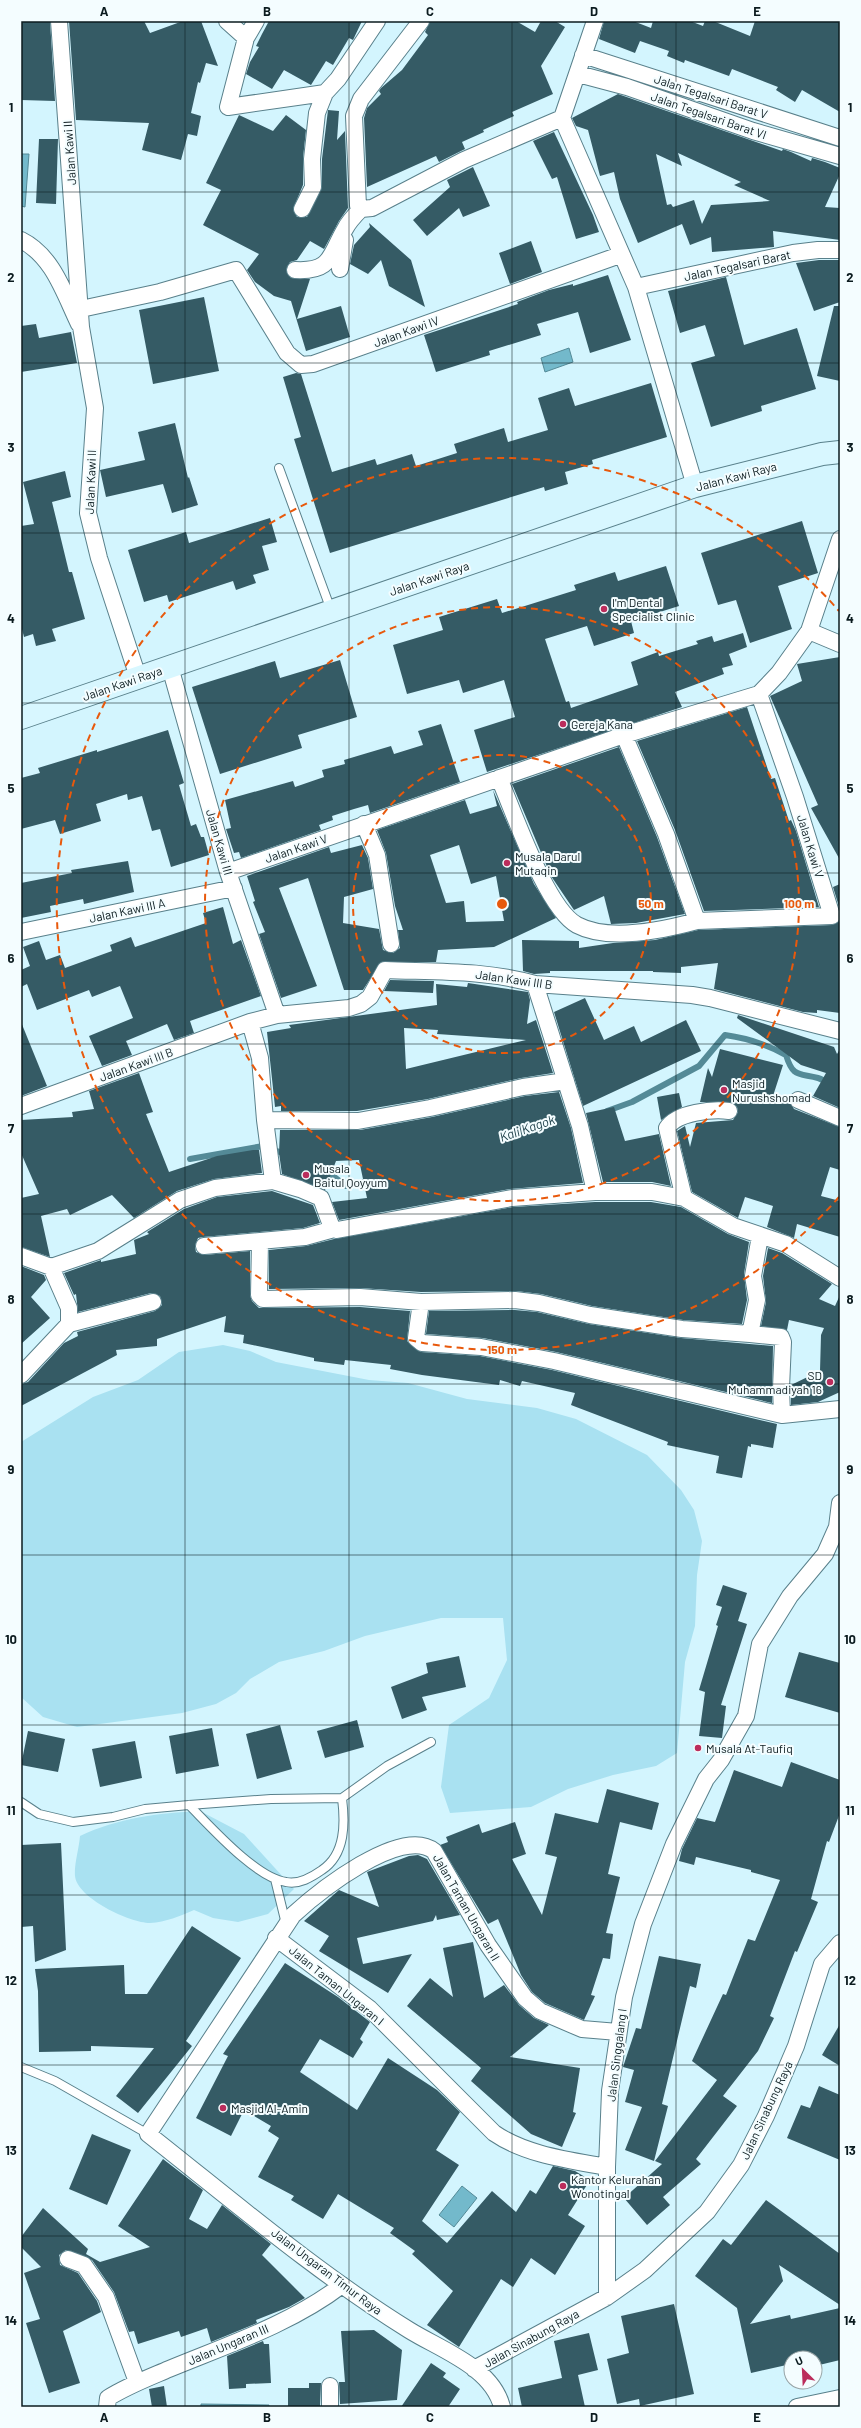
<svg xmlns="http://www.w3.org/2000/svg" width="861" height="2428" font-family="Barlow,sans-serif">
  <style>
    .green { fill: #a9e1f1 }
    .water { fill: #73b9cb; stroke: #548a97 }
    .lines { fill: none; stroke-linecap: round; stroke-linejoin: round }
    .stream { stroke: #548a97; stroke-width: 6 }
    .building { fill: #355b65; fill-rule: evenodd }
    .lane-casing { stroke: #59808b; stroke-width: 10 }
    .street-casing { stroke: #59808b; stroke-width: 18 }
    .secondary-casing { stroke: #59808b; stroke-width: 24 }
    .lane { stroke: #fff; stroke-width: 8 }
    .street { stroke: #fff; stroke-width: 16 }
    .secondary { stroke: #d8f7ff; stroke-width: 22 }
    .grid { fill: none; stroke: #0b1b1f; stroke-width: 1; stroke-opacity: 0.55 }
    .ring { fill: none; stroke: #e8590c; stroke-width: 2; stroke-dasharray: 7 5 }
    .poi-dot { fill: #bb2d5c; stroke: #f4fdff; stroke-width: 1.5 }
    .labels { text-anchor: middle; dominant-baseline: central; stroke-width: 4; stroke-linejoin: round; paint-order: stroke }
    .street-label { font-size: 12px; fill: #0b1b1f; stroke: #f4fdff }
    .poi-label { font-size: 12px; fill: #0b1b1f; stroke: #f4fdff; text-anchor: start }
    .water-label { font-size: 13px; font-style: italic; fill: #1c3e47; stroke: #f4fdff }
    .centre { fill: #e8590c; stroke: #f4fdff; stroke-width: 2 }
    .ring-label { font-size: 12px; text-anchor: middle; font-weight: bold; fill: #e8590c; stroke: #f4fdff; stroke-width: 4; stroke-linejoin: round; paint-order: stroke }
    .neatline { fill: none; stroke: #0b1b1f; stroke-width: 1.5 }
    .grid-label { font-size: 13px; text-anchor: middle; font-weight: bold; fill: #0b1b1f }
  </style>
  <rect width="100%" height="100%" fill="#d3f5fe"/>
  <path class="green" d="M223,1345L250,1351L276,1362L369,1380L408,1383L467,1399L537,1408L576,1419L647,1455L681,1490L694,1510L702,1541L697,1575L695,1626L685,1662L677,1753L656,1766L613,1775L568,1789L531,1807L450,1813L441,1787L449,1725L489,1698L507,1660L503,1618H441L365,1636L324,1651L279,1662L250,1679L236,1693L216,1704L182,1713L77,1727L43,1717L21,1697V1442L93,1397L138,1380L179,1352Z
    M200,1811L244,1834L294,1889L268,1914L238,1922L213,1918L194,1910C180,1916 166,1922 150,1923C130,1923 77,1898 75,1876C74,1864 79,1849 80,1836C118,1818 158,1813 200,1811Z"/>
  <path class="water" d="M21,154H29L25,207L21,206Z
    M569,348L573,362L545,372L541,358Z
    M462,2186L477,2198L454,2227L439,2215Z
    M201,2404L269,2405V2407H201Z"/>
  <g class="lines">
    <path class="stream" d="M607,1111L632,1102L699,1066L725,1035C747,1038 766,1044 786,1055C793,1078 799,1073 818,1078C825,1080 833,1087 840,1091
      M190,1159L263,1146L285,1154
      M325,1170L346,1186L370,1181"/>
  </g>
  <path class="building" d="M21,21H50L55,101L21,100Z
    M69,21H144L150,33L183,21H201L218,66L206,63L200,83L198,82L191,113L201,116L197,136L188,134L181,160L142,150L149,123L76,120Z
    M269,21H362L353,40L349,38L333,65L326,61L311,85L284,70L272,89L246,74L250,62L259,47L256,46L262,34Z
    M430,21H516L535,32L541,21H555L565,27L541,66L553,94L512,112L514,116L483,130L484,132L462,142L465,149L439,162L436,156L367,187L364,118L367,108L381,94L379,91L381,88L402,70L428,35L425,32Z
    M604,21H633L651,28L653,21H690L703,26L705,21H713L750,36L755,21H840V112L802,90L795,102L776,90L778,87L732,69L729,76L685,60L684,63L667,56L669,51L640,41L635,53L599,39Z
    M618,94L782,151L783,149L791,152L811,161L812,158L825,162L840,168V174L825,207L840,208V240L773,231L774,247L712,252L711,237L690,245L682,224L638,243L620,199L614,172L600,176L588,130L576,126L572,118ZM678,153L741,182L734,185L770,201L711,205L702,224L694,200L673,207L671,204L667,205L656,154L682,166Z
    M328,110L339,111L337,140L345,131L348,208L339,221L324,249L310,241L297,260L290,262L286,270L291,278L310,279L297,319L341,306L350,337L306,351L291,301L274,296L255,282L247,270L259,254L203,225L221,190L206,183L239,115L273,131L286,115L306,130L303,158V185L293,209L297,217H307L322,187V159Z
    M554,132L593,215L599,232L576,239L557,177L552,179L533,141Z
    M39,139H58L56,204L36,203Z
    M473,167L490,206L463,217L459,208L427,236L413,220L450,187L447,180Z
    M369,223L411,260L425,307L389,286L381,260L368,274L350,264L354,245L370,227Z
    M531,241L542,272L510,284L499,253Z
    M819,260H840V302L814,311L796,263Z
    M608,275L631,340L590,353L578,312L537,324L541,335L489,351L490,355L436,372L424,335L518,304L517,302L549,290L573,284V286Z
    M726,277L744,345L797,328L816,389L761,406L762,411L711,427L691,363L715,356L705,325L680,333L668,291Z
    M204,297L219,371L153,384L139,310Z
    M834,306H840V381L817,376Z
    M36,324L39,338L71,332L77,363L21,372V326Z
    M296,373L301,374L332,472L375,459L377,465L412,454L416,466L457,453L454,444L504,428L508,442L548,430L538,398L569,388L575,406L651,383L667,437L592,460L593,464L565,472L568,484L545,491L544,487L330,553L294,439L301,437L283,377Z
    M175,423L188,478L189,477L198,505L172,513L163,484L106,497L100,470L145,460L138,432Z
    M65,471L71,497L52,502L69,572H72L85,619L52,629L56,641L36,646L33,634L24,637L21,625V526L34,524L23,482Z
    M270,518L277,542L262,546L269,570L253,575L256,583L236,590L233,581L169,602L167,595L144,602L128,550L186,532L189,543Z
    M802,521L818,573L778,586L792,629L750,643L736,600L718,605L701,553Z
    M666,566L679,606L631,621L634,633L594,646L587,626L545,639L566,702L569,701L571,708L638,685L631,662L658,652L659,656L698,644L696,641L712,636L714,642L743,633L747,647L729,654L733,665L722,668L724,674L675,692L682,707L487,772L474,730L515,717L504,680L463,693L459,680L407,694L393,645L443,630L439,617L497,599L502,613L576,590L574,585L615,572L618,581Z
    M840,657V860L811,808L818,805L770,696L802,681L797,664Z
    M340,660L357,717L298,735L302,748L220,774L192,687L275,661L280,678Z
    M747,707L771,779L775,778L789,821L791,820L796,831L819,907L704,911L675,830L637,741Z
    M441,724L460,782L370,813L368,805L354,809L332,816L333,820L319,825L321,830L241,858L239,852L234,853L226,829L231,828L225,800L293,781L295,787L324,777L322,770L345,764L344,760L364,754L391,746L394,754L423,745L418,731Z
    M168,730L184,783L179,785L191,826L196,824L201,837H204L209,855L171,867L160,829L152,831L142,796L128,800L127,794L96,804L101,821L60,834L55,820L21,829V778L40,773L38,768L97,750V752Z
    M619,747L657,837L685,914L636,923L611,924L604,896L574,910L551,876L512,784Z
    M493,790L534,884L556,918L494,947L438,950L436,962H381L363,990H344L308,878L279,888L317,986L281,998L259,934L265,932L253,902L255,901L247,876L329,847L331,853L362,845L368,858L373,889L344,897L343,923L379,929L383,950L393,953L400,948L398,930H403L395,906L386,853L377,830L465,800L470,814L497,806ZM459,845L471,884L496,876L504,921L466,922L464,901L446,903L430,855Z
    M128,861L134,892L84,904L83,899L50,906L51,912L21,918V883L72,873L71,870Z
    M840,884V910L833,887Z
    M223,907L233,944L241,940L261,996L190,1021L194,1033L174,1040L167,1024L126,1041L132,1055L102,1066L89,1036L133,1018L120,986L92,997L89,990L37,1010L27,984L21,987V970L30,966L23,947L39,941L46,960L60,955L65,968L112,951L110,945L131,937L135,947L206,923L203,913Z
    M840,921V1013L817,1010V1013L803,1012L714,989L718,963L681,967V973L653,972V971H550V973L534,974L523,971L522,940L579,941V948L613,943L655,940L698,930L832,925Z
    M390,980L434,981L433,993L384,991Z
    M468,983L528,992L530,1000L527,1024L536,1020L553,1073L521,1078L428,1099L357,1111H281V1106L275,1107L267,1032L291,1028L289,1025L437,1005L436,984L467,987ZM404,1028L438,1030L437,1034L526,1040L406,1069Z
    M585,998L604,1040L634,1026L641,1042L686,1020L701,1051L583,1106L554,1012Z
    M738,1015L834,1047L837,1054L840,1049V1108L813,1096L826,1073L801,1065L737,1018Z
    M21,1022L47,1086L21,1096Z
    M720,1049L783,1065L773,1096L789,1101L794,1109L840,1127V1170L830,1167L821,1196L840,1201V1237L797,1224L794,1238L767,1227L773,1206L745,1197L738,1218L692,1192L677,1131L685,1126L690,1147L696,1123L733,1120L738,1112L737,1107L730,1102H700L708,1068L712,1077Z
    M139,1073L153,1112L146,1114L169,1172L217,1156L253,1150H259L262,1173L214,1179L177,1191L134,1218L112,1195L70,1215L67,1209L41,1216L50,1257L21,1247V1198L39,1194L21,1153V1120L73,1117L72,1112L94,1109L89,1091Z
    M559,1092L571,1128L583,1183L510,1189L339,1220L332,1202L367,1198L359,1160L336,1161L325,1190L282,1174L279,1153L280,1130H360L432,1117L525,1096Z
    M679,1093L682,1107L661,1120L657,1097Z
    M614,1107L625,1141L659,1134L671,1186L652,1182H603L586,1113Z
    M272,1191L313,1205L320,1223L303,1228L203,1237L198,1238L195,1246L196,1252L204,1255L250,1251V1295L252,1301L259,1308L360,1307L410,1311L407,1341L421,1352L480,1356L552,1370L777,1424L773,1448L751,1444V1447L748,1446L742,1478L716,1473L719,1456L667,1445L668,1442L571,1405L575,1393L522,1381L520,1386L500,1380L499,1385L422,1375L390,1369L391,1365L345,1360L344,1365L314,1361V1358L243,1343L244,1335L224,1332L226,1316L157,1339V1346L116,1350L117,1355L21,1406V1384L28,1382L64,1343L78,1336L77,1332L155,1311L162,1305L160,1296L151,1293L78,1312L76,1294L74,1295L64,1273L101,1260V1262L136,1254L134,1240L149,1234L147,1232L184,1209L217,1197Z
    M595,1202H651L681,1207L728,1234L749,1242L744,1274L747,1300L742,1324L683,1320L592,1306L541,1294L516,1291L421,1292L360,1288L269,1289V1250L306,1246L334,1239L513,1207Z
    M768,1248L782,1253L832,1284L819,1299L835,1306L840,1295V1392L818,1402L791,1405V1385L820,1371L821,1335L824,1328L789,1320L787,1330L761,1326L766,1302L763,1276Z
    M21,1266L44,1275L46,1280L31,1297L50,1318L21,1344Z
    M515,1310L537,1312L589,1324L681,1338L773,1346L772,1403L556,1352L483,1338L426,1334L429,1311Z
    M723,1585L747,1593L738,1621L747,1624L721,1705L726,1706L722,1738L699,1736L705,1692L699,1690L718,1626L716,1625L722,1607L716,1605Z
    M799,1652L840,1663V1713L785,1697Z
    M459,1656L466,1687L422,1697L427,1710L402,1719L391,1687L428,1673L426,1663Z
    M357,1720L364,1747L325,1758L317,1731Z
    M280,1725L292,1769L257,1779L246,1734Z
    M212,1728L219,1766L176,1774L169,1736Z
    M28,1731L65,1739L58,1772L21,1765Z
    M135,1741L142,1778L100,1787L92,1749Z
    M791,1762L840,1780V1813L829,1842L827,1841L811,1899L818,1902L797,1952L795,1951L770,2016L774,2018L758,2051L723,2096L737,2106L696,2159L701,2164L663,2197L670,2205L647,2225L624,2198L662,2164L655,2161L717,2080L692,2061L723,1994L726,1995L748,1939L755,1941L780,1880L751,1872V1870L696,1857L694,1865L679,1861L682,1849L697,1818L715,1822L734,1770L782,1787Z
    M607,1789L659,1803L652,1830L620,1822L608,1874L620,1877L606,1933L613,1934L610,1959L603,1958L591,1995L595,1996L584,2020L545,2003L532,1992L521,1975L498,1919L488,1924L440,1845L448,1842L446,1837L479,1824L482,1833L515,1822L526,1854L512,1859L542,1915L557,1857L545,1854L555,1813L598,1823Z
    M61,1843L66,1950L35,1962L33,1926L21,1927V1845Z
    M418,1855L427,1859L460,1915L437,1920L436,1915L433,1921L357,1938L363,1964L412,1954L388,1993L319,1951L329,1936L304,1921L339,1890L379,1907L367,1872L409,1856Z
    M192,1926L241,1958L186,2041L192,2046L138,2113L116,2096L154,2048L91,2046V2051L39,2052L38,1991L35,1969L124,1965L125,1994H147Z
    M473,1942L484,1998L504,1985L519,2005L534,2018L549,2025L510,2057L580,2068L573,2112L576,2113L562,2147L531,2134L471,2081L481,2068L407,2006L430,1978L453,1997L443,1948Z
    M659,1956L701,1964L696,1988L690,1986L662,2104L668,2106L654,2161L625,2150L642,2107L625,2102L634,2070L623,2067L636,2028L641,2029Z
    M285,1963L338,1997L370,2022L360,2039L363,2042L353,2058L320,2039L300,2072L357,2110L388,2058L437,2090L460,2112L436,2150L459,2165L422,2221L447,2243L492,2191L516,2212L530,2190L536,2194L553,2166L575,2171L590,2180L568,2215L585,2226L555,2275L531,2258L513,2287L501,2279L459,2347L427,2325L453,2291L412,2254L415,2251L390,2233L394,2228L338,2194L323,2219L291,2200L294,2196L258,2177L279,2138L268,2131L271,2126L244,2110L231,2136L196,2118L228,2056L223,2054Z
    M840,2024V2066L822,2055Z
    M819,2086L840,2095V2160L787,2138L801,2105L810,2108Z
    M92,2134L131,2150L107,2205L69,2189Z
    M163,2159L203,2190L189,2219L207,2229L222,2205L271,2244L262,2255L305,2298L289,2307L256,2320L257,2323L211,2342L207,2328L181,2337L179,2331L138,2344L134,2331L129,2332L114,2292L92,2260L66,2250L59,2255L60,2265L78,2273L97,2301L101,2312L63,2331L80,2383L49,2393L26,2323L40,2319L24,2273L41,2267L21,2247V2237L43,2208L88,2249L86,2254L100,2262L150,2247L118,2226Z
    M766,2200L840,2254V2305L779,2265L783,2281L750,2324L790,2315L791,2319L840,2308V2360L815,2366V2358H791V2364L751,2373L737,2308L695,2276L723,2239L731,2245Z
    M674,2304L694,2394L640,2406L639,2399L617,2404L607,2359L629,2353L621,2316Z
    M374,2330L402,2350L397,2400L340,2404L339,2382H345L341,2331Z
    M589,2333L598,2370L578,2375L585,2407H522L518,2388L562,2378L554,2341Z
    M263,2341L264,2344H269L271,2383L246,2384V2388L229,2389L227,2356Z
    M431,2363L446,2373L443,2377L460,2389L448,2407H401Z
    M309,2383H321L320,2407H288V2388H309Z
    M164,2386L167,2407H152L149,2389Z"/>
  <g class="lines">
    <defs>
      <path id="lane" d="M279,468L331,610
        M21,1802L39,1814L73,1822L113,1817L145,1809L189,1805L271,1799L342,1798L387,1766L431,1742
        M189,1805C210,1826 256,1878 286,1882C299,1885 312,1877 322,1870C346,1854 345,1822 342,1798
        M275,1879L286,1924
        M21,2067L55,2081L148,2134"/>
      <path id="street" d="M59,21L81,327L95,408L88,513L99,558L138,677
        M227,21L246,38L228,107L325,93L338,79L377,21
        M246,38L256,21
        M583,55L840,138
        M578,74L627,87L753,131L840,156
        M562,118L636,287L695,486
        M358,206L361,209L372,208L464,160L562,118L595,21
        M358,206L354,116L361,99L421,21
        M302,209L313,187L312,159L317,113L325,93
        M21,240C53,256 64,293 79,324
        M340,269L345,240
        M295,270C332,272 329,256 345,229C349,221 355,215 361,209
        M636,287L793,253L818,250H840
        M81,309L160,292L236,270L287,353L301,365L313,364L620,255
        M809,631L840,644
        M170,667L228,872L277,1015
        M624,735L666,834L697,921L832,916L795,797L759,694
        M499,778C514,812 546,908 577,925C609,942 664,930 697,921
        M364,824L377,855L391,944
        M228,872L624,735L759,694L779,673L809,631L840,539
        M21,932L234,888
        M535,984L580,1126L595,1192
        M250,1022L260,1058L265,1120L273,1181
        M798,1100L840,1118
        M21,1106L250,1022L277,1015L349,1008L361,1004L370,997L385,970C436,972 486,970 535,984L692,995L710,998L840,1031
        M265,1120L358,1121L430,1108L523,1087L566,1081
        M684,1198L667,1128C677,1112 713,1109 729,1111
        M760,1236L753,1276L757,1300L750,1334L781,1337L783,1342L781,1388L782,1415L840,1409
        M260,1242L259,1295L263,1299L360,1297L421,1302L515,1300L539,1303L590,1315L682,1329L750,1334
        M204,1246L305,1237L334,1229
        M21,1256L51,1267L98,1251L180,1200L215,1188L273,1181L300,1189L321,1198L332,1228L337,1230L512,1198L595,1192H652L684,1198L733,1226L786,1244L840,1278
        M421,1302L416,1338L422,1343L481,1347L554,1361L782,1415
        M69,1324L153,1302
        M21,1375L69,1324V1308L51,1267
        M276,1938L370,2009L494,2133C526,2155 569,2160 607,2167
        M68,2259L84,2265L106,2297L137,2382
        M607,2297V2167L610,2091L624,1997L643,1924L674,1844L706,1779L721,1760L746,1716L760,1644L790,1596L825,1554L837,1527L840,1503
        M474,2369L607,2297L645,2270L707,2212L741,2165L766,2116L796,2046L822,1964L840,1943
        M107,2407L108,2398C127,2386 148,2378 169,2369C227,2345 291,2324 342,2285
        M330,2407V2386
        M502,2407C492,2367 441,2350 409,2330C317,2273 233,2201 148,2134L293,1915C317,1893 401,1825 434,1851L488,1945L525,1998L540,2011L582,2029L618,2032
        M797,2407L840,2398"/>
      <path id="secondary" d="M21,718L695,486L822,454L840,452"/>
    </defs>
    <use href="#lane" class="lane-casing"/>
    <use href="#street" class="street-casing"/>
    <use href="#secondary" class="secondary-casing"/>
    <use href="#lane" class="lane"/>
    <use href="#street" class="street"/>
    <use href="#secondary" class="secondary"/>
  </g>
  <path class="grid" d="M185,21V2407M349,21V2407M512,21V2407M676,21V2407M21,192H840M21,363H840M21,533H840M21,703H840M21,873H840M21,1044H840M21,1214H840M21,1384H840M21,1555H840M21,1725H840M21,1895H840M21,2065H840M21,2236H840"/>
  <g class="ring">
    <circle cx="502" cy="904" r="149"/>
    <circle cx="502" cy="904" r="297"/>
    <path d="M839 1197A446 446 0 1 1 839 611"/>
  </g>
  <g class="poi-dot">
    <circle cx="604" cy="609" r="4"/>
    <circle cx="563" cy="724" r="4"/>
    <circle cx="507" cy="863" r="4"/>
    <circle cx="724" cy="1090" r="4"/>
    <circle cx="306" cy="1175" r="4"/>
    <circle cx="830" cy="1382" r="4"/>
    <circle cx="698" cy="1748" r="4"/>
    <circle cx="223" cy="2108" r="4"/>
    <circle cx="563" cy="2186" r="4"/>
  </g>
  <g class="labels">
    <g class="street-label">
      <text transform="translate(711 96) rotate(18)">Jalan Tegalsari Barat V</text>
      <text transform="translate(709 115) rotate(19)">Jalan Tegalsari Barat VI</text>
      <text transform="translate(69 153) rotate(-94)">Jalan Kawi II</text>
      <text transform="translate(737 265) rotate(-12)">Jalan Tegalsari Barat</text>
      <text transform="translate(406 331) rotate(-20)">Jalan Kawi IV</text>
      <text transform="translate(736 476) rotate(-15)">Jalan Kawi Raya</text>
      <text transform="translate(90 482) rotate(-88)">Jalan Kawi II</text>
      <text transform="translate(429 578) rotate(-19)">Jalan Kawi Raya</text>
      <text transform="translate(122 683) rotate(-19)">Jalan Kawi Raya</text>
      <text transform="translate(220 842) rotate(74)">Jalan Kawi III</text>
      <text transform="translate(811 846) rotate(73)">Jalan Kawi V</text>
      <text transform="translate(296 848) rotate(-19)">Jalan Kawi V</text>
      <text transform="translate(127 910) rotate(-12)">Jalan Kawi III A</text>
      <text transform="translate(514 979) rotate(8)">Jalan Kawi III B</text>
      <text transform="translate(136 1064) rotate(-20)">Jalan Kawi III B</text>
      <text transform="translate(467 1907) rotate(60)">Jalan Taman Ungaran II</text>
      <text transform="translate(337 1985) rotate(39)">Jalan Taman Ungaran I</text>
      <text transform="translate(616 2055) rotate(-83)">Jalan Singgalang I</text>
      <text transform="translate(766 2110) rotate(-65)">Jalan Sinabung Raya</text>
      <text transform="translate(327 2271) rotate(37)">Jalan Ungaran Timur Raya</text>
      <text transform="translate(531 2338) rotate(-29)">Jalan Sinabung Raya</text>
      <text transform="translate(228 2344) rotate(-23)">Jalan Ungaran III</text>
    </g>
    <g class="poi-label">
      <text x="612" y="602">I'm Dental<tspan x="612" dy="14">Specialist Clinic</tspan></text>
      <text x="571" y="724">Gereja Kana</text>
      <text x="515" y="856">Musala Darul<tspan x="515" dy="14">Mutaqin</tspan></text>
      <text x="732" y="1083">Masjid<tspan x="732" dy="14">Nurushshomad</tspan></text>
      <text x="314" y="1168">Musala<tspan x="314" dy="14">Baitul Qoyyum</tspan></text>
      <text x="822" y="1375" text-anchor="end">SD<tspan x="822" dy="14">Muhammadiyah 16</tspan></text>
      <text x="706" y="1748">Musala At-Taufiq</text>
      <text x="231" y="2108">Masjid Al-Amin</text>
      <text x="571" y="2179">Kantor Kelurahan<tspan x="571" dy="14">Wonotingal</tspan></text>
    </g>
    <g class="water-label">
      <text transform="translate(527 1128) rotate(-19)">Kali Kagok</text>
    </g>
  </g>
  <circle cx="502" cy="904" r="6" class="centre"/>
  <g class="ring-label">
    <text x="651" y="908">50 m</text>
    <text x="799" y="908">100 m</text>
    <text x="502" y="1354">150 m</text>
  </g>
  <rect width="861" height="2428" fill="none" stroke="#f4fdff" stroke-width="44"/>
  <g transform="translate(803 2370) rotate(336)"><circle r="19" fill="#f4fdff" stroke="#97a3a5"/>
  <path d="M0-3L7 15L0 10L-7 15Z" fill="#bb2d5c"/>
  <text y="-6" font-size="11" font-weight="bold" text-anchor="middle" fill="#0b1b1f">U</text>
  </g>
  <rect x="22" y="22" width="817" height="2384" class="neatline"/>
  <g class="grid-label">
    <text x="104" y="16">A</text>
    <text x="267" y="16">B</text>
    <text x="430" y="16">C</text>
    <text x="594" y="16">D</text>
    <text x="757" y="16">E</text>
    <text x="11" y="112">1</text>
    <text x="850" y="112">1</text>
    <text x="11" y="282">2</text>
    <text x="850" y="282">2</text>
    <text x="11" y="452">3</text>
    <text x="850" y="452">3</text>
    <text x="11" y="623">4</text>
    <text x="850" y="623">4</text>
    <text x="11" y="793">5</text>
    <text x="850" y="793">5</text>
    <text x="11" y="963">6</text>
    <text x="850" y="963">6</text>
    <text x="11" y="1133">7</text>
    <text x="850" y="1133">7</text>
    <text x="11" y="1304">8</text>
    <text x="850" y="1304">8</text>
    <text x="11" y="1474">9</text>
    <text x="850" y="1474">9</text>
    <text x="11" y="1644">10</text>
    <text x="850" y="1644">10</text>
    <text x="11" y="1815">11</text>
    <text x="850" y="1815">11</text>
    <text x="11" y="1985">12</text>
    <text x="850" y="1985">12</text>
    <text x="11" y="2155">13</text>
    <text x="850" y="2155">13</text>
    <text x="11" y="2325">14</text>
    <text x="850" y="2325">14</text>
    <text x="104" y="2422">A</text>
    <text x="267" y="2422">B</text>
    <text x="430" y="2422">C</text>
    <text x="594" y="2422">D</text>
    <text x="757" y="2422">E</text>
  </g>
</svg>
